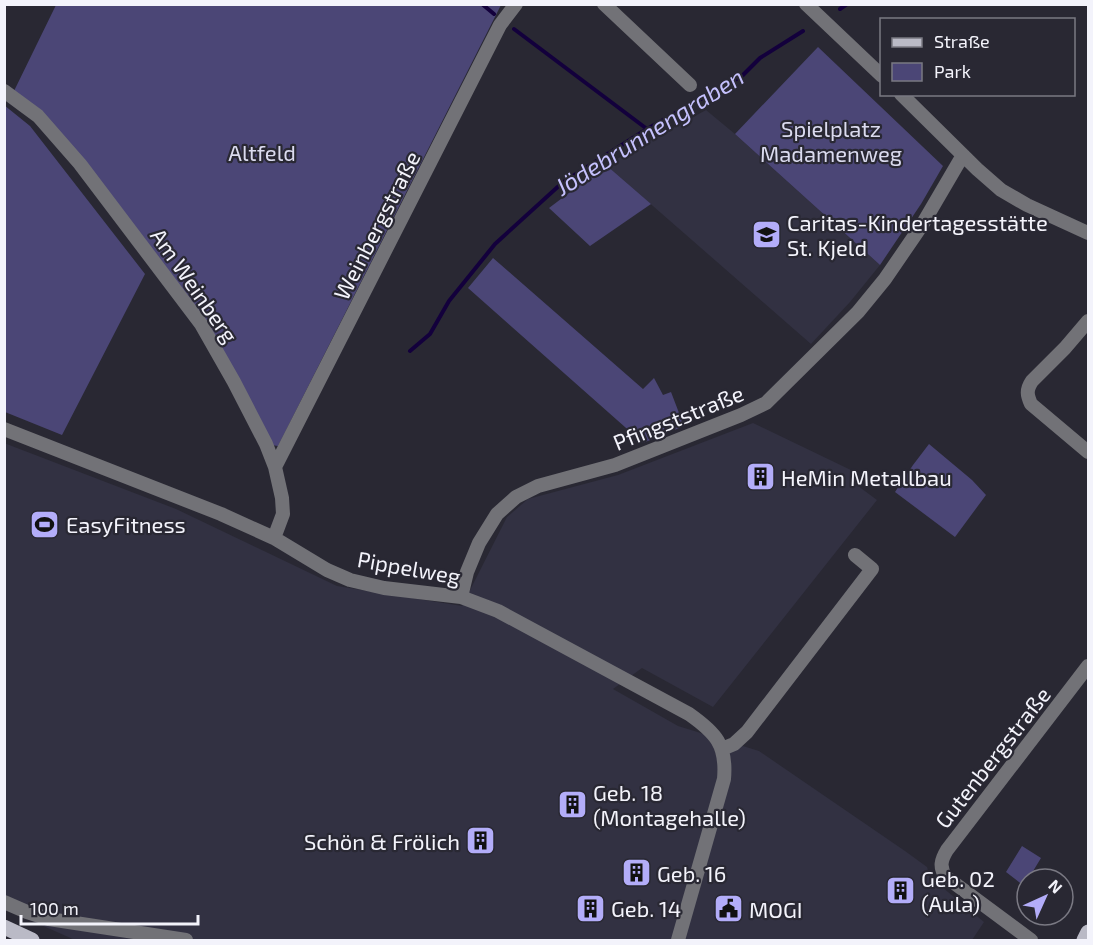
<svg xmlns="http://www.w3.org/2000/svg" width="1093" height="945" font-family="'Exo 2',sans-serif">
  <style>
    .built { fill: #323142 }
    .green { fill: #4b4676 }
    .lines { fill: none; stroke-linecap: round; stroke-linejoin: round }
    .stream { stroke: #13003c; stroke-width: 4 }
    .minor { stroke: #727277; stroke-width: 14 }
    .major { stroke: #babac6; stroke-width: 15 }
    .labels { text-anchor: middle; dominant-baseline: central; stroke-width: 4.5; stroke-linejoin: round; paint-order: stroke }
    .park-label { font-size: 22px; fill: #dbdbef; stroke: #292833 }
    .poi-label { font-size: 22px; fill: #f3f3fb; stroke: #292833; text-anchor: start }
    .street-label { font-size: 22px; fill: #f3f3fb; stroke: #292833 }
    .water-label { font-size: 24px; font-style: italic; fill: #c5c1fd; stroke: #292833 }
  </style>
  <rect width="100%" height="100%" fill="#292833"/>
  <path class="built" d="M706,110L735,134L880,265L850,302L811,344L606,165Z
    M753,423L855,472L850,480L877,500L713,707L642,668L613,689L678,726L759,751L905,851L927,867L930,877L984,922L972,940H75L5,909L4,443L176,509L337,586L462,606L507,517L528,499L618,475Z"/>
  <path class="green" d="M56,5H501L278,446L271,445L204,319L14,91Z
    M818,47L943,166L921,204L880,265L735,134Z
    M4,105L30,126L145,274L62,435L5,412Z
    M606,165L651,204L590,246L549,208Z
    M493,258L643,389L654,378L663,395L671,392L684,426L643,443L468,288Z
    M929,444L972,480L986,495L955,537L895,492L913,465Z
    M1022,846L1041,858L1024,886L1006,872Z"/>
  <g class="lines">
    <path class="stream" d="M482,4L494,14
      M840,9L847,4
      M514,29L647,129
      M410,351L430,334L449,301L495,244L562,183L647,129L742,76L760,58L803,31"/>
    <path class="minor" d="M604,4L690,85
      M806,4L882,76
      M4,91L38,116L80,164L201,324L234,382L266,444L275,467L282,498L283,514L274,538
      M901,94L977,169L1001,190L1027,205L1088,233
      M1088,321L1065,348L1032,381C1026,390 1027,395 1031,404L1088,452
      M4,429L221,514L274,538L327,570L350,580L384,588L461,597L498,611L689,714C716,733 727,745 724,779L678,940
      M275,467L500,25L516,4
      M461,597L467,572L479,543L497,514L516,497L538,486L615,465L741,415L766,403L858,312L885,279L922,225L963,155
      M722,749L734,744L747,732L872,569L855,555
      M4,902L27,912L49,919L186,940
      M1031,940L946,877C939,867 941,860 947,850L1088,666"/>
    <path class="major" d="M4,927L32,940
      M1084,940L1088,932"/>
  </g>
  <defs>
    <symbol id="school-square" viewBox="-11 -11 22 22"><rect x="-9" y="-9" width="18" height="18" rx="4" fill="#b3adf9" stroke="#292833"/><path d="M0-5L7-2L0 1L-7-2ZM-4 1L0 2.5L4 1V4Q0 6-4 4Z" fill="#111"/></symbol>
    <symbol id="building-square" viewBox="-11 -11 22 22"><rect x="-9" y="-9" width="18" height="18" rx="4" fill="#b3adf9" stroke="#292833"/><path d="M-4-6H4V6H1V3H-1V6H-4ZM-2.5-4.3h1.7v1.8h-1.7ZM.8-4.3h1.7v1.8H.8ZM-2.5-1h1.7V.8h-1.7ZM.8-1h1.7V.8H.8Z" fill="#111"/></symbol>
    <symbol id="stadium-square" viewBox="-11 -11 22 22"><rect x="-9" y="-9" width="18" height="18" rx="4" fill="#b3adf9" stroke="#292833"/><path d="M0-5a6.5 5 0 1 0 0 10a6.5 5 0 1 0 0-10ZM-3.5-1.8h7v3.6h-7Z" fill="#111"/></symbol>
    <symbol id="civic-square" viewBox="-11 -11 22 22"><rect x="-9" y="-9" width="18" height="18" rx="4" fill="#b3adf9" stroke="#292833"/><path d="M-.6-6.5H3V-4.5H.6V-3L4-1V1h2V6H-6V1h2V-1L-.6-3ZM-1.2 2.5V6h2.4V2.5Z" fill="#111"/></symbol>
  </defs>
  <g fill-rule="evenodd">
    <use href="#school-square" x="750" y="218" width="33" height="33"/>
    <use href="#building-square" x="744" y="460" width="33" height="33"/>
    <use href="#stadium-square" x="28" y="508" width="33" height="33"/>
    <use href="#building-square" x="556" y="788" width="33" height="33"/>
    <use href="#building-square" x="464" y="824" width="33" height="33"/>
    <use href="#building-square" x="620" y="856" width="33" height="33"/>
    <use href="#building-square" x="884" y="874" width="33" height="33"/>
    <use href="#building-square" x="574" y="892" width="33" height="33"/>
    <use href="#civic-square" x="712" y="892" width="33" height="33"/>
  </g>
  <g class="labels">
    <g class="park-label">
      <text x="831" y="128">Spielplatz<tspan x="831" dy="25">Madamenweg</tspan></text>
      <text x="262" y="152">Altfeld</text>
    </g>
    <g class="poi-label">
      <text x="787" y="222">Caritas-Kindertagesstätte<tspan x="787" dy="25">St. Kjeld</tspan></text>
      <text x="781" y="477">HeMin Metallbau</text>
      <text x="66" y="524">EasyFitness</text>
      <text x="593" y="792">Geb. 18<tspan x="593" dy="25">(Montagehalle)</tspan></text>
      <text x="460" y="841" text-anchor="end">Schön &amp; Frölich</text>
      <text x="657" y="873">Geb. 16</text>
      <text x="921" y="878">Geb. 02<tspan x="921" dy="25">(Aula)</tspan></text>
      <text x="611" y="908">Geb. 14</text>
      <text x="749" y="909">MOGI</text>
    </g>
    <g class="street-label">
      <text transform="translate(376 225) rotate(-63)">Weinbergstraße</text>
      <text transform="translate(195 285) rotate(55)">Am Weinberg</text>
      <text transform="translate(678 417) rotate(-22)">Pfingststraße</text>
      <text transform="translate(409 567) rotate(10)">Pippelweg</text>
      <text transform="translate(992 757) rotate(-52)">Gutenbergstraße</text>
    </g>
    <g class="water-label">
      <text transform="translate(649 131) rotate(-32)">Jödebrunnengraben</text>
    </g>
  </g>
  <rect width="1093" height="945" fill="none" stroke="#f3f3fb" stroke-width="12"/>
  <rect x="880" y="18" width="195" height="78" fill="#292833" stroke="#7a7983" stroke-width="1.5"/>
  <rect x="892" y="38" width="30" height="9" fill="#babac6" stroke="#7a7983" stroke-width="1.5"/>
  <text x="934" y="48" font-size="18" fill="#f3f3fb">Straße</text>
  <rect x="892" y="63" width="30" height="18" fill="#4b4676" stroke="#7a7983" stroke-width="1.5"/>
  <text x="934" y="78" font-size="18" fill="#f3f3fb">Park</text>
  <g transform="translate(1045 897) rotate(45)"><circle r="28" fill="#292833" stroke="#7a7983" stroke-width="1.5"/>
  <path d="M0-4.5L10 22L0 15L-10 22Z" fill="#b3adf9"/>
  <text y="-9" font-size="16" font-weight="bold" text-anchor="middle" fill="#f3f3fb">N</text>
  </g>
  <path d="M21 915v9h177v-9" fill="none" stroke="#f3f3fb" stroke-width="3"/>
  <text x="30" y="915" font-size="18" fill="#f3f3fb" stroke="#292833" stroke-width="4.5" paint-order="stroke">100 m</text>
</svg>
